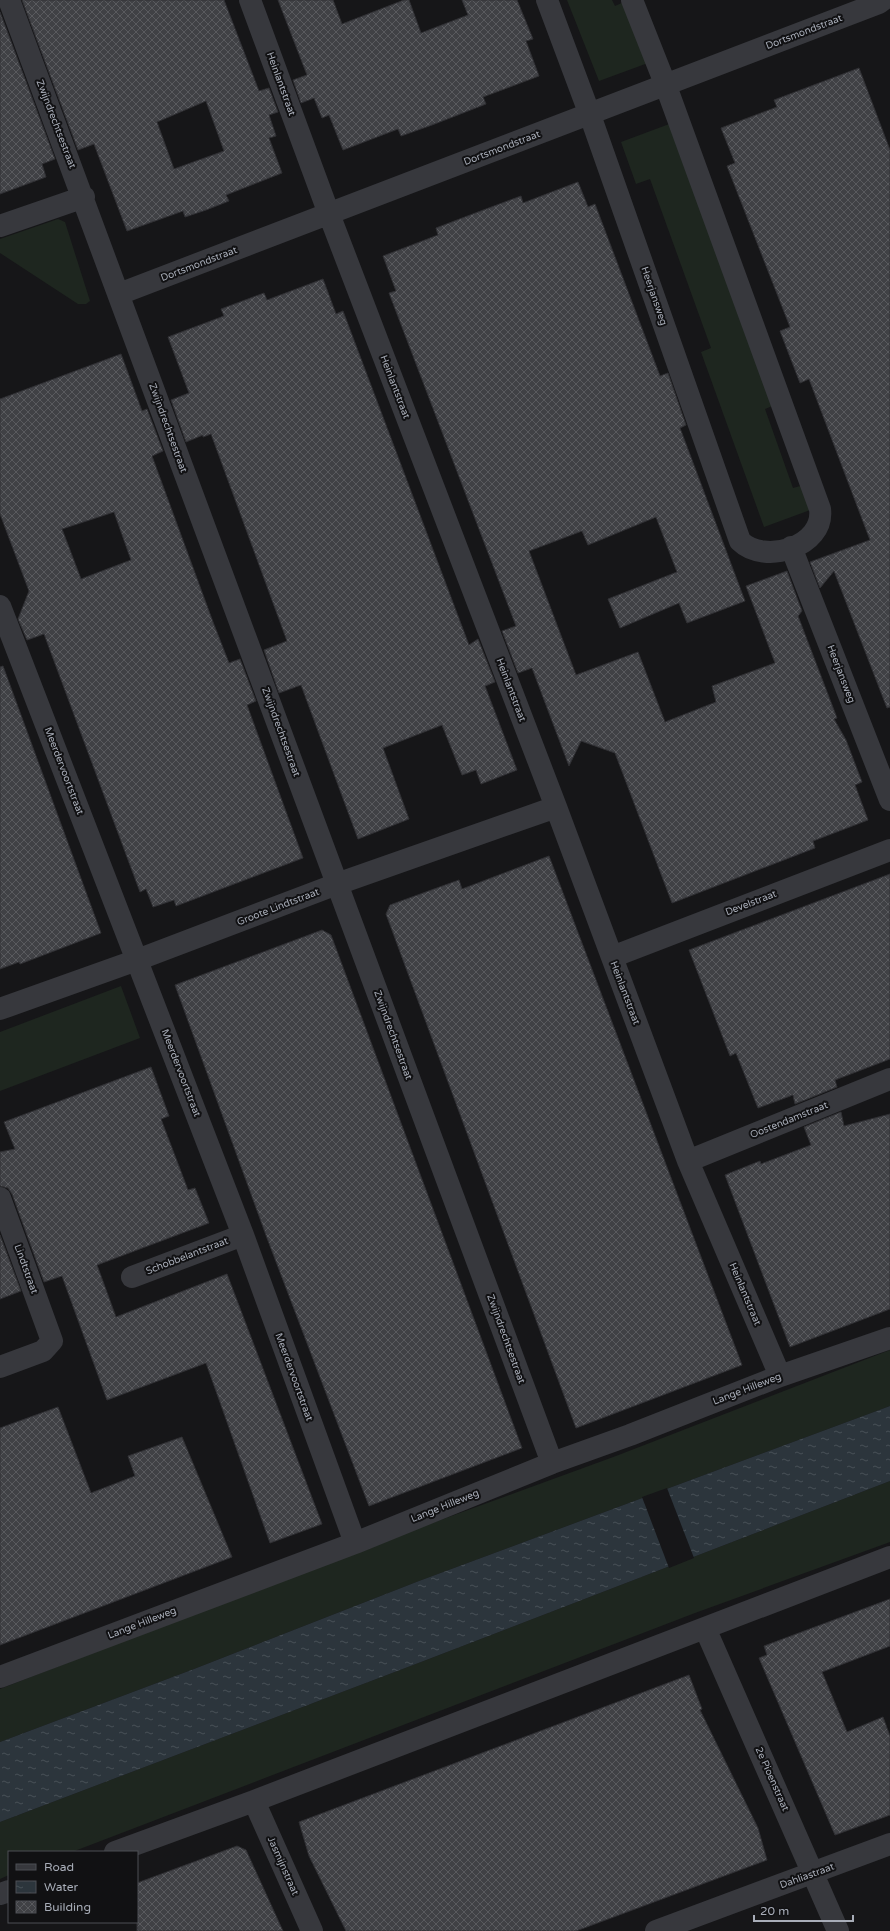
<svg xmlns="http://www.w3.org/2000/svg" width="890" height="1931" font-family="'Varela Round',sans-serif">
  <style>
    .grass { fill: #1e261f }
    .water { fill: url(#water-ripples) }
    .pier { fill: #161618 }
    .building { fill: url(#building-cross-hatch); stroke: #303034; fill-rule: evenodd }
    .lines { fill: none; stroke-linecap: round; stroke-linejoin: round }
    .minor { stroke: #37383d; stroke-width: 22 }
    .labels { text-anchor: middle; dominant-baseline: central; stroke-width: 4; stroke-linejoin: round; paint-order: stroke }
    .street-label { font-size: 10px; fill: #a8adb8; stroke: #111113 }
  </style>
  <defs>
    <pattern id="water-ripples" width="26" height="14" patternUnits="userSpaceOnUse"><rect width="26" height="14" fill="#2c353c"/><path d="M2 4q2-2 4 0t4 0M15 11q2-2 4 0t4 0" fill="none" stroke="#485056"/></pattern>
    <pattern id="building-cross-hatch" width="8" height="8" patternUnits="userSpaceOnUse"><rect width="8" height="8" fill="#404145"/><path d="M0 0l8 8M0 8l8-8" fill="none" stroke="#595a5e"/></pattern>
  </defs>
  <rect width="100%" height="100%" fill="#161618"/>
  <path class="grass" d="M567,0H612L615,6L624,2L648,63L599,81Z
    M672,123L775,405L765,409L793,488L804,485L813,509L764,527L701,352L711,348L650,179L636,184L621,142Z
    M58,219L65,222L90,301L86,304H78L0,253V239Z
    M121,986L140,1038L0,1091V1032Z
    M890,1350V1406L419,1581L194,1669L0,1742V1689L339,1557L616,1456Z
    M890,1481V1542L695,1613L72,1852H9V1875L0,1879V1822L421,1662Z"/>
  <path class="water" d="M890,1406V1481L421,1662L0,1822V1742L194,1669L419,1581Z"/>
  <path class="pier" d="M667,1488L694,1558L669,1568L642,1497Z"/>
  <path class="building" d="M22,0H224L259,91L269,88L278,112L269,115L276,136L269,138L282,173L226,195L229,201L206,210L185,217L183,211L127,231L94,144L78,150ZM206,101L224,151L174,169L157,122Z
    M278,0H333L342,24L404,0H409L421,33L468,15L462,0H517L533,39L526,41L539,76L483,97L486,104L432,125L401,136L398,129L343,150L329,115L322,118L314,98L301,103L293,80L307,75Z
    M0,12L55,159L42,164L46,177L0,194Z
    M859,68L890,150V707L887,708L834,571L820,588L810,562L870,540L809,379L800,383L780,331L790,327L727,166L735,163L721,128L777,107L774,100Z
    M578,182L588,207L595,204L660,376L668,373L686,425L680,428L745,601L687,623L679,603L620,628L608,599L677,572L656,517L588,545L582,531L529,551L576,675L638,652L665,722L716,702L712,686L775,663L746,586L787,571L802,611L798,616L837,718L834,719L846,740L862,782L855,785L868,820L813,841L815,848L672,903L615,753L581,741L569,766L532,668L518,673L502,631L516,626L389,293L396,291L383,256L438,235L436,228L478,212L521,196L523,203Z
    M323,279L336,314L343,311L469,645L478,639L495,682L485,686L517,770L481,784L476,770L462,775L442,725L383,748L409,819L358,839L301,685L279,693L264,650L287,641L211,434L203,437V435L186,442L171,400L189,393L168,337L224,316L221,309L264,293L267,300Z
    M121,354L142,411L147,409L163,451L152,456L213,622L229,663L240,659L256,701L247,705L303,858L176,906L174,900L153,907L146,889L140,892L44,634L27,640L18,619L29,591L0,514V399ZM114,512L131,560L81,579L62,529Z
    M3,666L101,933L20,964L19,962L0,969V667Z
    M549,856L742,1365L576,1428L386,914L390,905L459,880L462,889Z
    M890,874V1059L835,1080L837,1087L795,1104L793,1095L758,1108L736,1053L730,1056L689,950Z
    M322,930L331,935L522,1448L369,1506L267,1238L175,985Z
    M151,1067L169,1116L161,1119L188,1190L195,1188L209,1223L97,1265L116,1317L227,1274L322,1524L270,1543L206,1363L107,1400L62,1276L44,1282L12,1194L8,1188L0,1186V1152L15,1149L4,1122Z
    M841,1112L844,1126L890,1114V1309L790,1347L725,1175L760,1161L761,1164L811,1145L804,1127Z
    M0,1235L21,1291L0,1299Z
    M58,1407L91,1493L135,1476L128,1456L182,1437L232,1557L0,1645V1428Z
    M890,1599V1646L822,1672L847,1732L883,1717L890,1736V1815L835,1835L759,1658L767,1655L764,1646Z
    M689,1675L702,1709L700,1710L758,1828L767,1860L576,1931H346L309,1856L299,1822Z
    M237,1846L246,1850L283,1931H137V1883Z"/>
  <g class="lines">
    <path class="minor" d="M9,0L552,1463
      M250,0L329,214L556,807L688,1161L780,1376
      M547,0L590,115L740,541C764,565 825,547 820,509L666,86L632,0
      M0,226L84,197
      M119,294L879,3L883,0
      M791,547L890,800
      M0,606L243,1235L355,1543
      M612,957L890,850
      M0,1009L137,960L337,884L556,807
      M688,1161L890,1079
      M0,1198L52,1341L43,1351L0,1367
      M132,1277L243,1235
      M705,1628L838,1931
      M0,1677L355,1543L552,1463L630,1435L780,1376L890,1338
      M254,1801L312,1931
      M115,1852L254,1801L890,1557
      M0,1894L9,1891
      M656,1931L890,1844"/>
  </g>
  <g class="labels">
    <g class="street-label">
      <text transform="translate(804 32) rotate(-21)">Dortsmondstraat</text>
      <text transform="translate(281 84) rotate(70)">Heinlantstraat</text>
      <text transform="translate(56 124) rotate(69)">Zwijndrechtsestraat</text>
      <text transform="translate(502 148) rotate(-21)">Dortsmondstraat</text>
      <text transform="translate(199 264) rotate(-21)">Dortsmondstraat</text>
      <text transform="translate(654 296) rotate(71)">Heerjansweg</text>
      <text transform="translate(395 387) rotate(69)">Heinlantstraat</text>
      <text transform="translate(168 428) rotate(70)">Zwijndrechtsestraat</text>
      <text transform="translate(841 674) rotate(69)">Heerjansweg</text>
      <text transform="translate(511 690) rotate(69)">Heinlantstraat</text>
      <text transform="translate(281 732) rotate(70)">Zwijndrechtsestraat</text>
      <text transform="translate(64 771) rotate(69)">Meerdervoortstraat</text>
      <text transform="translate(751 903) rotate(-21)">Develstraat</text>
      <text transform="translate(278 907) rotate(-21)">Groote Lindtstraat</text>
      <text transform="translate(625 993) rotate(69)">Heinlantstraat</text>
      <text transform="translate(393 1035) rotate(70)">Zwijndrechtsestraat</text>
      <text transform="translate(181 1073) rotate(69)">Meerdervoortstraat</text>
      <text transform="translate(789 1120) rotate(-22)">Oostendamstraat</text>
      <text transform="translate(187 1256) rotate(-21)">Schobbelantstraat</text>
      <text transform="translate(26 1269) rotate(70)">Lindtstraat</text>
      <text transform="translate(745 1294) rotate(67)">Heinlantstraat</text>
      <text transform="translate(506 1339) rotate(70)">Zwijndrechtsestraat</text>
      <text transform="translate(294 1377) rotate(70)">Meerdervoortstraat</text>
      <text transform="translate(747 1389) rotate(-21)">Lange Hilleweg</text>
      <text transform="translate(445 1506) rotate(-22)">Lange Hilleweg</text>
      <text transform="translate(142 1623) rotate(-21)">Lange Hilleweg</text>
      <text transform="translate(772 1779) rotate(66)">2e Pioenstraat</text>
      <text transform="translate(283 1866) rotate(66)">Jasmijnstraat</text>
      <text transform="translate(807 1876) rotate(-20)">Dahliastraat</text>
    </g>
  </g>
  <rect x="8" y="1851" width="130" height="72" fill="#111113" stroke="#4d4f55"/>
  <rect x="16" y="1864" width="20" height="6" fill="#37383d" stroke="#4d4f55"/>
  <text x="44" y="1871" font-size="12" fill="#a8adb8">Road</text>
  <rect x="16" y="1881" width="20" height="12" fill="url(#water-ripples)" stroke="#4d4f55"/>
  <text x="44" y="1891" font-size="12" fill="#a8adb8">Water</text>
  <rect x="16" y="1901" width="20" height="12" fill="url(#building-cross-hatch)" stroke="#4d4f55"/>
  <text x="44" y="1911" font-size="12" fill="#a8adb8">Building</text>
  <path d="M754 1915v6h99v-6" fill="none" stroke="#a8adb8" stroke-width="2"/>
  <text x="760" y="1915" font-size="12" fill="#a8adb8" stroke="#111113" stroke-width="3" paint-order="stroke">20 m</text>
</svg>
